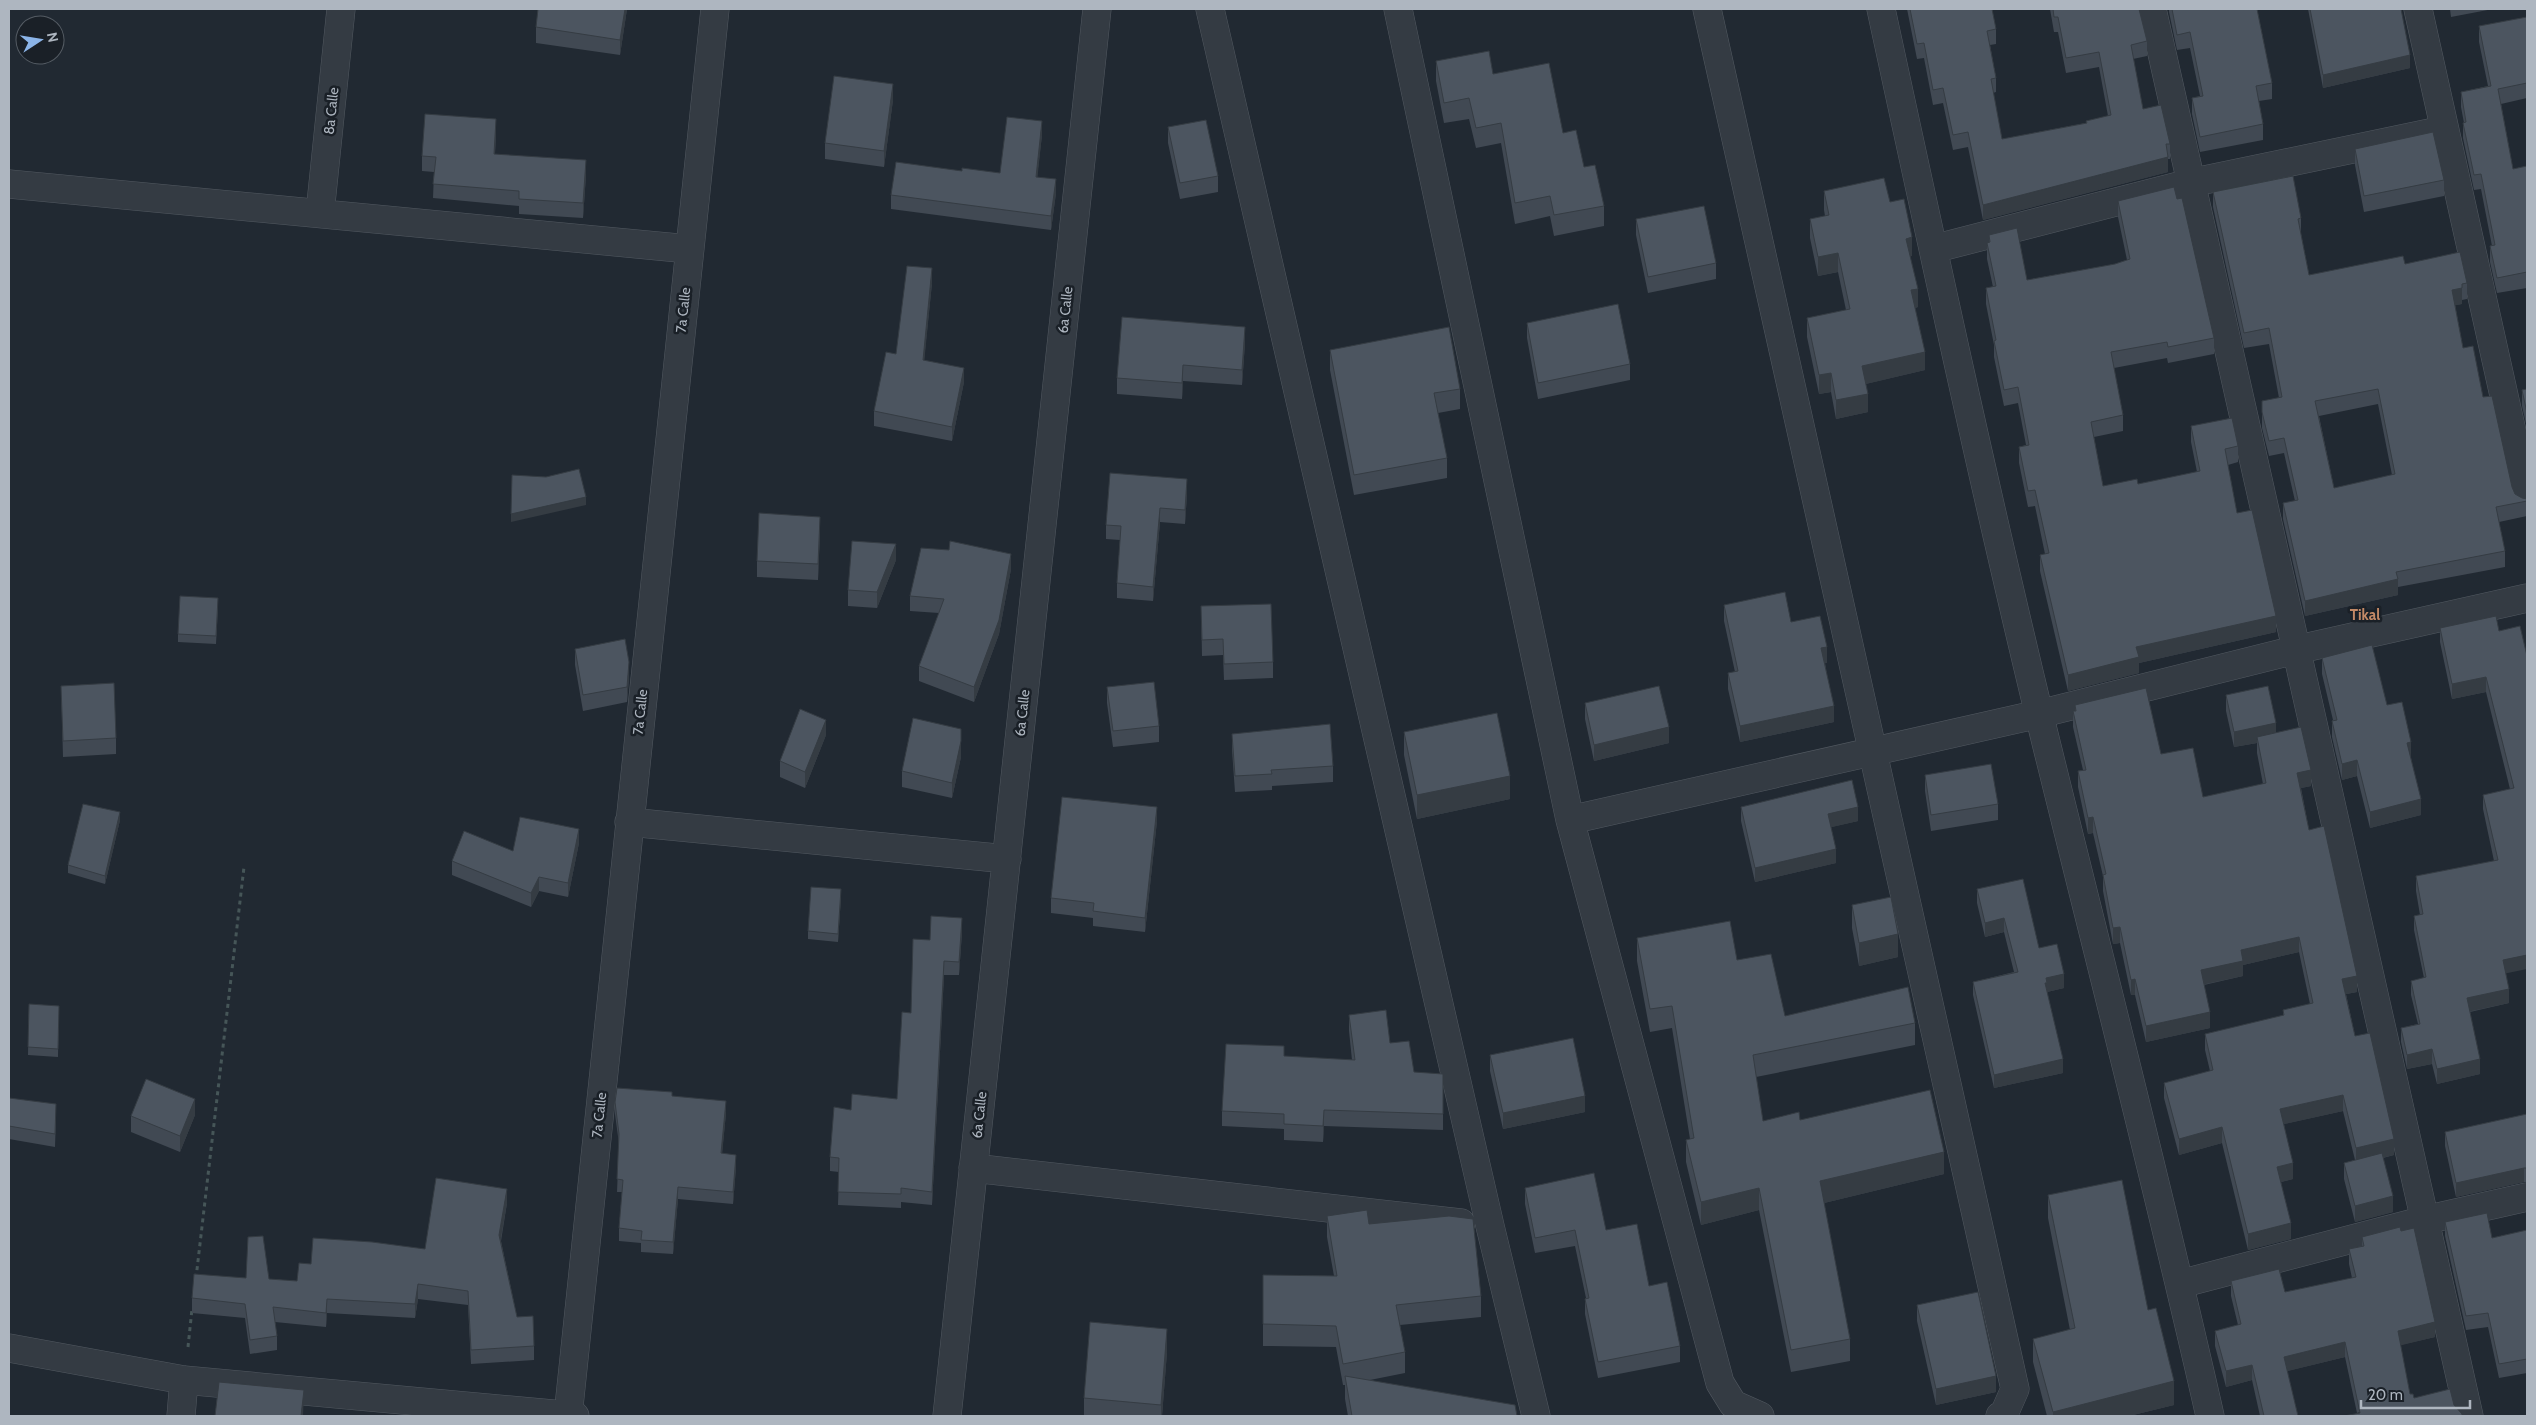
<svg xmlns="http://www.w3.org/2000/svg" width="2536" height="1425" font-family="Cabin,sans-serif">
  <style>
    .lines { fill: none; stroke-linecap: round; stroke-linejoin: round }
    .minor-casing { stroke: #525961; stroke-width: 29 }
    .path { stroke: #465658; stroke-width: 3; stroke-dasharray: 4 4; stroke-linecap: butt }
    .minor { stroke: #343b43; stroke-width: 28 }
    .wall { fill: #414953; fill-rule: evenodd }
    .shaded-wall { fill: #353c43 }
    .building { fill: #4c5560; stroke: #353c43; fill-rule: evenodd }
    .labels { text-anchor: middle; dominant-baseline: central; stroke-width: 5; stroke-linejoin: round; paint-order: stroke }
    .street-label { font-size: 14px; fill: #aeb6c0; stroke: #1a2027 }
    .neighbourhood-label { font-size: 15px; font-weight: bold; fill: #c38966; stroke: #1a2027 }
  </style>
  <rect width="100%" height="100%" fill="#212932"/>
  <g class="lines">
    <defs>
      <path id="minor" d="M1210,9L1490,1226L1536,1416
        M1398,9L1570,820L1720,1383L1733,1404L1760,1416
        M1707,9L2015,1389L2004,1414L2000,1416
        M1881,9C1932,245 1983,482 2040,718C2097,950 2157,1182 2210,1416
        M2152,9L2469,1416
        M2418,9L2527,499
        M9,184L689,249
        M320,213L341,9
        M1933,249L2190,183L2444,130
        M1570,820L2039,714L2295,650L2527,598
        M629,822L1007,859
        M973,1168L1461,1223
        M2180,1284L2425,1220L2527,1197
        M9,1348L184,1380L575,1416
        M181,1416L184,1380
        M568,1416L715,9
        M947,1416L1097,9"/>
    </defs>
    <use href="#minor" class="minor-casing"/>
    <path class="path" d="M196,1278L244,867
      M188,1347L192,1309"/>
    <use href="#minor" class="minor"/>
  </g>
  <path class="wall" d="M627,9L620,55L536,43V27Z
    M1907,9H1992L1996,29V44L1990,45L1996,78V92L1993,93L2002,139L2086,123V121L2108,116L2099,67L2066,73L2058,32H2054L2050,9H2139L2147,41V56L2133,59L2143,109L2170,144V159H2168V172L1983,220L1968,147L1953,150L1943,103L1933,105L1924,58L1917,59Z
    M2169,9H2257L2272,83V99L2259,101L2263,124V140L2200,152L2192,114V98L2200,96L2190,48L2177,50L2169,12Z
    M2308,9H2401L2410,68L2323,88Z
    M2450,9H2493L2451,17Z
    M2527,17V98L2501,104L2513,169L2527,166V288L2497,293L2490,262V246H2492L2481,189L2474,190L2463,138V123H2464L2461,107V92L2488,86L2479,42V26Z
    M1436,61L1493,74L1563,133L1584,167L1604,206V226L1554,236L1550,216L1515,224L1501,143L1476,148L1469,119L1444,123L1436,81Z
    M893,100L884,167L825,159V143Z
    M1168,127L1218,176V192L1180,199L1168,143Z
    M496,134L495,154L586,175L583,218L519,214V206L433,198L434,172L422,171V156Z
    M1042,135L1037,177L1056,193L1051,230L891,209V195L962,171L1000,173Z
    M2355,149L2444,180V196L2364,212L2355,165Z
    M1824,191L1890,202L1912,256H1910L1918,307L1915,308L1925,370L1865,384L1868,412L1836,419L1831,392L1819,394L1807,337V318L1846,310L1838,272L1818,276L1810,238V219L1825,216L1824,210Z
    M2213,192L2301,218V234L2309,275L2405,264L2467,283V299L2462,300V304L2455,305L2463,348L2483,397L2512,487L2515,494L2522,498L2527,499V516L2499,522L2505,551V567L2398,587V595L2305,616L2283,519V503L2295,501L2284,453L2269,456L2262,428V401L2279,398L2269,344L2244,348L2213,207ZM2378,404L2392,475L2334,488L2319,416Z
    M2177,199L2214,338V354L2168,363L2167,358L2114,368L2123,415V431L2094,437L2103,486L2138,484L2197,472L2191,442V426L2238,446V462L2228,465L2237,513L2276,632L2139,663V673L2068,691L2040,571V555L2045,554L2035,506L2028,507L2019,463V447L2026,445L2018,403L2004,406L1994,357V345L1986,304V288L1993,287L1987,259V243H1989V235L2027,280L2115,264L2127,260L2118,217V201Z
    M1636,219L1716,263V279L1648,293L1636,235Z
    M932,283L924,360L964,382L952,441L874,426V411L896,354Z
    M1527,323L1630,364V380L1538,399L1527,338Z
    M1245,343L1242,385L1183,381L1182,399L1117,394V378Z
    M1330,350L1460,389V409L1438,413L1447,458V478L1354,495L1330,370Z
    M2527,389V428L2522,406V390Z
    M1187,494L1185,524L1160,522L1153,601L1117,598V583L1120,540L1106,539V525Z
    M820,532L818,580L757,577V561Z
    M896,560L877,608L848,606V590Z
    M1011,569L999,634L974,702L919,681V666L939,613L910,611V596Z
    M1724,605L1791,622L1827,663H1825L1834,722L1740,742L1728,689V673L1735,672L1724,621Z
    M1201,606L1273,662V678L1224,680L1223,655L1202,656Z
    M218,607L216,644L178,642V634Z
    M2520,626L2506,974L2509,1003L2470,1012L2480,1074L2437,1084L2432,1064L2407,1069L2401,1042V1028L2418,1024L2411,995V981L2424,978L2414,930V916L2420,915L2416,891V876L2494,861L2483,809V795L2510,789L2486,692L2452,699L2440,642V628L2499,631Z
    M575,649L629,678L627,702L583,711L575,665Z
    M2322,658L2387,705L2411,758L2421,815L2370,828L2357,776L2342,780L2332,737V721L2333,720L2322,674Z
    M61,686L116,738V754L63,757Z
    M1107,687L1159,726V742L1113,747L1107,703Z
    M2226,695L2276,733L2311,786L2301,788L2309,830L2357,992L2346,994L2355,1036L2394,1155L2383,1158L2393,1212L2355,1222L2344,1179V1163L2355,1160L2343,1111L2284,1124L2293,1179L2281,1182L2291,1239L2248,1250L2222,1143L2179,1155L2164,1098V1083L2210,1071L2205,1050V1034L2283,1016V1010L2310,1004L2299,952L2243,965V976L2204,985L2210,1028L2146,1042L2135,995H2131L2120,943L2113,944L2103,891V876L2093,833L2088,834L2078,787V771L2083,770L2073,727V711H2075V705L2161,754L2203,797L2263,784L2257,753V743L2234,747L2226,711Z
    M1585,703L1669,743L1594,761L1585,719Z
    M1404,732L1510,799L1417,819L1404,755Z
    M1232,734L1333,766V782L1272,786V790L1235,792L1232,750Z
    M826,735L805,788L780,777V761Z
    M961,757L952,798L902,787V771Z
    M1925,775L1998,804V820L1931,831L1925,791Z
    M1741,807L1858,821L1831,827L1836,863L1755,882L1741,821Z
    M120,820L105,884L68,873V865Z
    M1157,821L1145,932L1093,926V918L1051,913V898Z
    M579,843L568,897L539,891L531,907L452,875V861L513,851Z
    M1977,889L2039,948L2064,988L2047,992L2063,1073L1994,1088L1973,995V982L2014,972L2004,932L1985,937L1977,903Z
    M841,897L838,942L808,939V931Z
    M1852,905L1898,957L1859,966L1852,928Z
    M962,932L959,975H944L932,1205L901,1202V1208L838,1205L839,1172L830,1171V1157L851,1110L897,1099L911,1013Z
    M1637,938L1737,960L1785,1016L1915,1023V1045L1756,1077L1763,1121L1800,1120L1944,1174L1824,1203L1850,1339V1361L1791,1372L1759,1210L1701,1225L1686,1162V1140L1690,1139L1672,1028L1650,1032L1637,961Z
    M29,1004L59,1006L58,1057L28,1055Z
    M1349,1015L1390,1043L1414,1072L1443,1114V1130L1324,1126L1323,1142L1284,1140V1129L1222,1126V1111L1284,1056L1352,1060L1349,1031Z
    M1490,1055L1585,1112L1503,1129L1490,1071Z
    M672,1096L726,1113L722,1153L736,1167L733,1204L678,1199L673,1254L641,1252V1243L619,1241V1228L622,1192H617L619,1144L615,1114V1102Z
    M9,1098L56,1117L55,1147L9,1139Z
    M2527,1114V1182H2524L2456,1197L2445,1146V1132Z
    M195,1115L180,1152L131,1132V1116Z
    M1525,1188L1606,1230L1649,1286L1680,1346V1362L1598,1378L1585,1314V1299L1586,1298L1575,1246L1535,1253L1525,1204Z
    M2048,1195L2148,1310L2174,1405L2129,1416H2047L2033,1362V1339L2070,1330L2048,1218Z
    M507,1203L501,1241L517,1317L534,1346V1360L471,1364L468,1305L418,1299L415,1318L327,1313L326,1327L275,1322L277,1336V1350L250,1354L245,1318L192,1313V1298L269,1279L297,1281L311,1264L425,1249Z
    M1327,1216L1369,1224L1481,1296V1317L1400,1325L1405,1352V1373L1370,1380L1517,1416H1348L1345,1399V1385H1343L1336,1347L1263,1346V1275L1334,1276L1327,1237Z
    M2445,1222L2492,1238L2527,1230V1373L2499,1378L2488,1327L2466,1330L2445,1236Z
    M2362,1237L2435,1337L2400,1345L2410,1394L2357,1413L2345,1357L2287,1371L2298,1416H2260L2252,1380L2226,1387L2215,1346V1331L2238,1325L2231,1296V1281L2285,1292L2352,1278L2349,1264V1249L2362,1246Z
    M1917,1305L1996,1392L1936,1405L1917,1321Z
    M1167,1352L1162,1416H1084V1398Z"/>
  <path class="shaded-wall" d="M625,9H627L620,55V40Z
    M2410,55V68L2323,88V75Z
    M893,84V100L884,167V151Z
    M496,119V134L494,169V154Z
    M1042,121V135L1036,191V177Z
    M2168,157V172L1983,220V205Z
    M586,160V175L583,218V203Z
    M1056,179V193L1051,230V216Z
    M1912,237V256L1906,257V239Z
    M1838,253V272L1818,276V257Z
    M932,268V283L923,374V360Z
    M2462,288V304L2452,306V290Z
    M1918,289V307L1911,309V290Z
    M1245,327V343L1242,385V370Z
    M1925,352V370L1862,385V366Z
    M1183,365V381L1182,399V383Z
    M964,368V382L952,441V427Z
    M1831,373V392L1819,394V375Z
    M1868,394V412L1836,419V400Z
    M1187,479V494L1185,524V510Z
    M586,497V505L511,522V514Z
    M1160,508V522L1153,601V587Z
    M820,517V532L818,580V564Z
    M896,544V560L877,608V592Z
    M1011,554V569L999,634L974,702V687Z
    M2398,579V595L2305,616V601Z
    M2276,616V632L2139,663V673L2068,691V675L2136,647Z
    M1827,647V663L1821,664V648Z
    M629,662V678L627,702V687Z
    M2486,677V692L2452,699V684Z
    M1834,706V722L1740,742V726Z
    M826,720V735L805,788V772Z
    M2276,723V739L2257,737V743L2234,747V732Z
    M1669,727V743L1594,761V745Z
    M961,741V757L952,798V783Z
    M2411,742V758L2407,743Z
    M2357,760V776L2342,780V764Z
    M2311,770V786L2297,789V773Z
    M1510,776V799L1417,819V795Z
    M2421,799V815L2370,828V812Z
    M1157,807V821L1145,932V918Z
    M1858,807V821L1828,828V814Z
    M120,812V820L105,884V876Z
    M2093,817V833L2088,834V818Z
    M579,829V843L568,897V883Z
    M1836,849V863L1755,882V868Z
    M539,877V891L531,907V893Z
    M841,889V897L838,942V934Z
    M962,918V932L959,975V962Z
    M2004,918V932L1985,937V923Z
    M2120,927V943L2113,944V928Z
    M1898,934V957L1859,966V943Z
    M2299,937V952L2243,965V976L2201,985V970L2241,950Z
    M2527,955V969L2503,974V960Z
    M944,961V975L932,1205V1192Z
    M2064,974V988L2047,992L2045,983L2046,978Z
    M2357,976V992L2342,995V979Z
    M2135,979V995H2131V980Z
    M2509,989V1003L2467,1012V998Z
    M2210,1012V1028L2146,1042V1026Z
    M2432,1049V1064L2407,1069V1055Z
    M2063,1059V1073L1994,1088V1075Z
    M2480,1059V1074L2437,1084V1069Z
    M2343,1095V1111L2280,1125V1109Z
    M1585,1096V1112L1503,1129V1113Z
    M195,1099V1115L180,1152V1136Z
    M726,1101V1113L721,1166V1153Z
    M1324,1110V1126L1323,1142V1126Z
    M2222,1127V1143L2179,1155V1139Z
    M2394,1139V1155L2356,1164V1148Z
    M1944,1152V1174L1820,1204V1181Z
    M736,1155V1167L733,1204V1192Z
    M2293,1163V1179L2277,1183V1167Z
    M2524,1168V1182L2456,1197V1183Z
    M678,1187V1199L673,1254V1242Z
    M1759,1188V1210L1701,1225V1202Z
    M507,1189V1203L499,1249V1235Z
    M2393,1196V1212L2355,1222V1206Z
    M2291,1223V1239L2248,1250V1234Z
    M418,1284V1299L415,1318V1304Z
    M327,1299V1313L326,1327V1313Z
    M2435,1322V1337L2398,1346V1331Z
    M1167,1329V1352L1162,1416H1161V1405Z
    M2345,1342V1357L2284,1372V1357Z
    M2252,1365V1380L2226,1387V1371Z
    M1996,1376V1392L1936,1405V1389Z
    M2174,1381V1405L2129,1416H2053V1412Z
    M304,1390L303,1416H301Z"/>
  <path class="building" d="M538,9H625L620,40L536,27Z
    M1910,9H1992L1996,29L1987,31L1996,78L1991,79L2002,139L2087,123L2086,121L2111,115L2099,52L2066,58L2058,17H2054L2053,9H2139L2147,41L2131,45L2143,109L2161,105L2170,144H2166L2168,157L1983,205L1968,132L1953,135L1943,88L1933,90L1924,43L1917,44Z
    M2172,9H2257L2272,83L2256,86L2263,124L2200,137L2192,98L2203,96L2190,32L2177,35Z
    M2310,9H2401L2410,55L2323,75Z
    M2527,17V83L2498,89L2513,169L2527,166V272L2497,278L2490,246L2495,245L2481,174L2474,175L2463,123L2466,122L2461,92L2491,86L2479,26Z
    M1489,51L1493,74L1549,63L1563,133L1576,130L1584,167L1595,165L1604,206L1554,215L1550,196L1515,203L1501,123L1476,128L1469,98L1444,103L1436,61Z
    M834,76L893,84L884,151L825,143Z
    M425,114L496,119L494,154L586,160L583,203L519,199V191L433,184L436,157L422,156Z
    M1007,117L1042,121L1036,177L1056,179L1051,216L891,195L896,162L962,171V168L1000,173Z
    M1206,120L1218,176L1180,183L1168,127Z
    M2433,132L2444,180L2364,196L2355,149Z
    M2293,176L2301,218L2298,219L2309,275L2403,256L2405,264L2460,252L2467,283L2462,284V288L2452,290L2463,348L2473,346L2483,397L2492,396L2512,487L2515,494L2522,498L2527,499V501L2496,507L2505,551L2396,572L2398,579L2305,601L2283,503L2298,500L2284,438L2269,441L2262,412V401L2282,397L2269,328L2244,333L2213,192ZM2378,389L2395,474L2334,488L2315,401Z
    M1884,178L1890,202L1904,199L1912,237L1906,239L1918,289L1911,290L1925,352L1862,366L1868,394L1836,400L1831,373L1819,375L1807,318L1850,309L1838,253L1818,257L1810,219L1829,215L1824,191Z
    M2174,187L2177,199L2182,198L2214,338L2168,347L2167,342L2111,352L2123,415L2091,422L2103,486L2137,479L2138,484L2200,471L2191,426L2232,418L2238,446L2225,449L2237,513L2252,510L2276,616L2136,647L2139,657L2068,675L2040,555L2049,553L2035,490L2028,491L2019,447L2029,445L2018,387L2004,390L1994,341L1996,340L1986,288L1996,286L1987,243L1990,242L1989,235L2017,228L2027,280L2115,264L2130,259L2118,201Z
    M1704,206L1716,263L1648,277L1636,219Z
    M907,266L932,268L923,360L964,368L952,427L874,411L886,352L896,354Z
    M1618,304L1630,364L1538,383L1527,323Z
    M1122,317L1245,327L1242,370L1183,365L1182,383L1117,378Z
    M1449,327L1460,389L1434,393L1447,458L1354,475L1330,350Z
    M2527,389V413L2522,390Z
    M579,469L586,497L511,514L512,475L546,477Z
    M1110,473L1187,479L1185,510L1160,508L1153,587L1117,583L1121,526L1106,525Z
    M759,513L820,517L818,564L757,561Z
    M852,541L896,544L877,592L848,590Z
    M950,541L1011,554L999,620L974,687L919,666L944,599L910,596L921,548L949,550Z
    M1785,592L1791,622L1820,616L1827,647L1821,648L1834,706L1740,726L1728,673L1738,671L1724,605Z
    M180,596L218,598L216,636L178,634Z
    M1271,604L1273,662L1224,664L1223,639L1202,640L1201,606Z
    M2496,616L2499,631L2520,626L2527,656V955L2503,960L2509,989L2467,998L2480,1059L2437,1069L2432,1049L2407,1055L2401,1028L2420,1024L2411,981L2426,977L2414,916L2423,914L2416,876L2498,860L2483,795L2514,788L2486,677L2452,684L2440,628Z
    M625,639L629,662L627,687L583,695L575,649Z
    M2372,645L2387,705L2402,702L2411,742L2407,743L2421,799L2370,812L2357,760L2342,764L2332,721L2337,720L2322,658Z
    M1154,682L1159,726L1113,731L1107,687Z
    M114,683L116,738L63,741L61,686Z
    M1659,686L1669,727L1594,745L1585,703Z
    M2268,686L2276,723L2234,732L2226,695Z
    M2146,688L2161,754L2193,748L2203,797L2266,783L2257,737L2301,727L2311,770L2297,773L2309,830L2324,826L2357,976L2342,979L2355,1036L2370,1033L2394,1139L2356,1148L2343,1095L2280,1109L2293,1163L2277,1167L2291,1223L2248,1234L2222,1127L2179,1139L2164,1083L2213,1070L2205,1034L2284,1015L2283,1010L2313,1003L2299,937L2241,950L2243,961L2201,970L2210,1012L2146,1026L2135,979L2131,980L2120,927L2113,928L2103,875L2106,874L2093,817L2088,818L2078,771L2086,770L2073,711H2076L2075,705Z
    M800,709L826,720L805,772L780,761Z
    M1497,713L1510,776L1417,795L1404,732Z
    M913,718L961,729V741L952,783L902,771Z
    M1330,724L1333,766L1271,770L1272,774L1235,776L1232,734Z
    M1991,764L1998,804L1931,815L1925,775Z
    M1852,780L1858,807L1828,814L1836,849L1755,868L1741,807Z
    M1062,797L1157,807L1145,918L1093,911L1094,903L1051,898Z
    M83,804L120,812L105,876L68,865Z
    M520,817L579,829L568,883L539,877L531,893L452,861L464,831L513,851Z
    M2023,879L2039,948L2057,944L2064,974L2046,978L2047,983H2045L2063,1059L1994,1075L1973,982L2018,972L2004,918L1985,923L1977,889Z
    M811,887L841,889L838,934L808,931Z
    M1891,897L1898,934L1859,943L1852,905Z
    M931,916L962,918L959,962L944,961L932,1192L901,1188V1194L838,1192L839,1158L830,1157L834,1107L851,1110L852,1094L897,1099L902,1012L911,1013L913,939L930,940Z
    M1730,921L1737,960L1771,954L1785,1016L1908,987L1915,1023L1753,1055L1763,1121L1799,1112L1800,1120L1930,1090L1944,1152L1820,1181L1850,1339L1791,1350L1759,1188L1701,1202L1686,1140L1694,1138L1672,1006L1650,1009L1637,938Z
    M29,1004L59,1006L58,1049L28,1047Z
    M1386,1010L1390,1043L1409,1041L1414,1072L1443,1074V1114L1324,1110L1323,1126L1284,1124V1114L1222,1111L1226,1044L1284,1046V1056L1355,1060L1349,1015Z
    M1573,1038L1585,1096L1503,1113L1490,1055Z
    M146,1079L195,1099L180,1136L131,1116Z
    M617,1088L672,1092V1096L726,1101L721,1153L736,1155L733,1192L678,1187L673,1242L641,1240L642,1231L619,1228L623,1180L617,1179L619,1134L615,1102Z
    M9,1098L56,1104L55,1134L9,1126Z
    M2527,1114V1168H2524L2456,1183L2445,1132Z
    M2382,1153L2393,1196L2355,1206L2344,1163Z
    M1594,1173L1606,1230L1637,1224L1649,1286L1667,1282L1680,1346L1598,1362L1585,1299L1589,1298L1575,1230L1535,1238L1525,1188Z
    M436,1178L507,1189L499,1235L517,1317L533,1316L534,1346L471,1350L468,1291L418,1284L415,1304L327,1299L326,1313L273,1307L277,1336L250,1340L245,1304L192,1298L194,1274L246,1278L248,1237L263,1236L269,1279L297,1281L299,1263L311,1264L313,1238L372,1242L425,1249Z
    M2122,1180L2148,1310L2156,1308L2174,1381L2053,1412L2033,1339L2075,1328L2048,1195Z
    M1367,1210L1369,1224L1449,1216L1473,1219L1481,1296L1396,1305L1405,1352L1343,1364L1336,1326L1263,1324V1275L1337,1276L1327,1216Z
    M2487,1213L2492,1238L2527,1230V1359L2499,1364L2488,1313L2466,1316L2445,1222Z
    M2400,1227L2401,1231L2414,1228L2435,1322L2398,1331L2410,1394H2413L2414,1398L2450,1389L2454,1405L2462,1414V1416H2344L2360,1413L2345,1342L2284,1357L2298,1416H2264L2252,1365L2226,1371L2215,1331L2241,1324L2231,1281L2279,1269L2285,1292L2356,1277L2349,1249L2364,1246L2362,1237Z
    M1978,1292L1996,1376L1936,1389L1917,1305Z
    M1090,1322L1167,1329L1161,1405L1084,1398Z
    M1345,1376L1515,1405L1517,1416H1352Z
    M219,1382L304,1390L301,1416H215Z"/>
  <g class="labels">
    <g class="street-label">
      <text transform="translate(331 111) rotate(-84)">8a Calle</text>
      <text transform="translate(683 310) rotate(-84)">7a Calle</text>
      <text transform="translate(1065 310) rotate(-84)">6a Calle</text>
      <text transform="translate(640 712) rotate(-84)">7a Calle</text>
      <text transform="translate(1022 713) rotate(-84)">6a Calle</text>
      <text transform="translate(599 1115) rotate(-84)">7a Calle</text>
      <text transform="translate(979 1115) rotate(-84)">6a Calle</text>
    </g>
    <g class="neighbourhood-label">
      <text x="2365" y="615">Tikal</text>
    </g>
  </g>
  <rect width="2536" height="1425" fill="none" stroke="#aeb6c0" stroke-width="20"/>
  <g transform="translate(40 40) rotate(78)"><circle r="24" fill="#1a2027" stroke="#555c64"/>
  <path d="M0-4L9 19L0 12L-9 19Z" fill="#8bb4e8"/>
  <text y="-8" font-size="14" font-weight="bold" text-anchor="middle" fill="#aeb6c0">N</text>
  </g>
  <path d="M2361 1400v8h109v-8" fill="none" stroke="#aeb6c0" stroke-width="2.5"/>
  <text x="2368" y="1400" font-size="15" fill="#aeb6c0" stroke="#1a2027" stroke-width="4" paint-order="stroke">20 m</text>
</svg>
